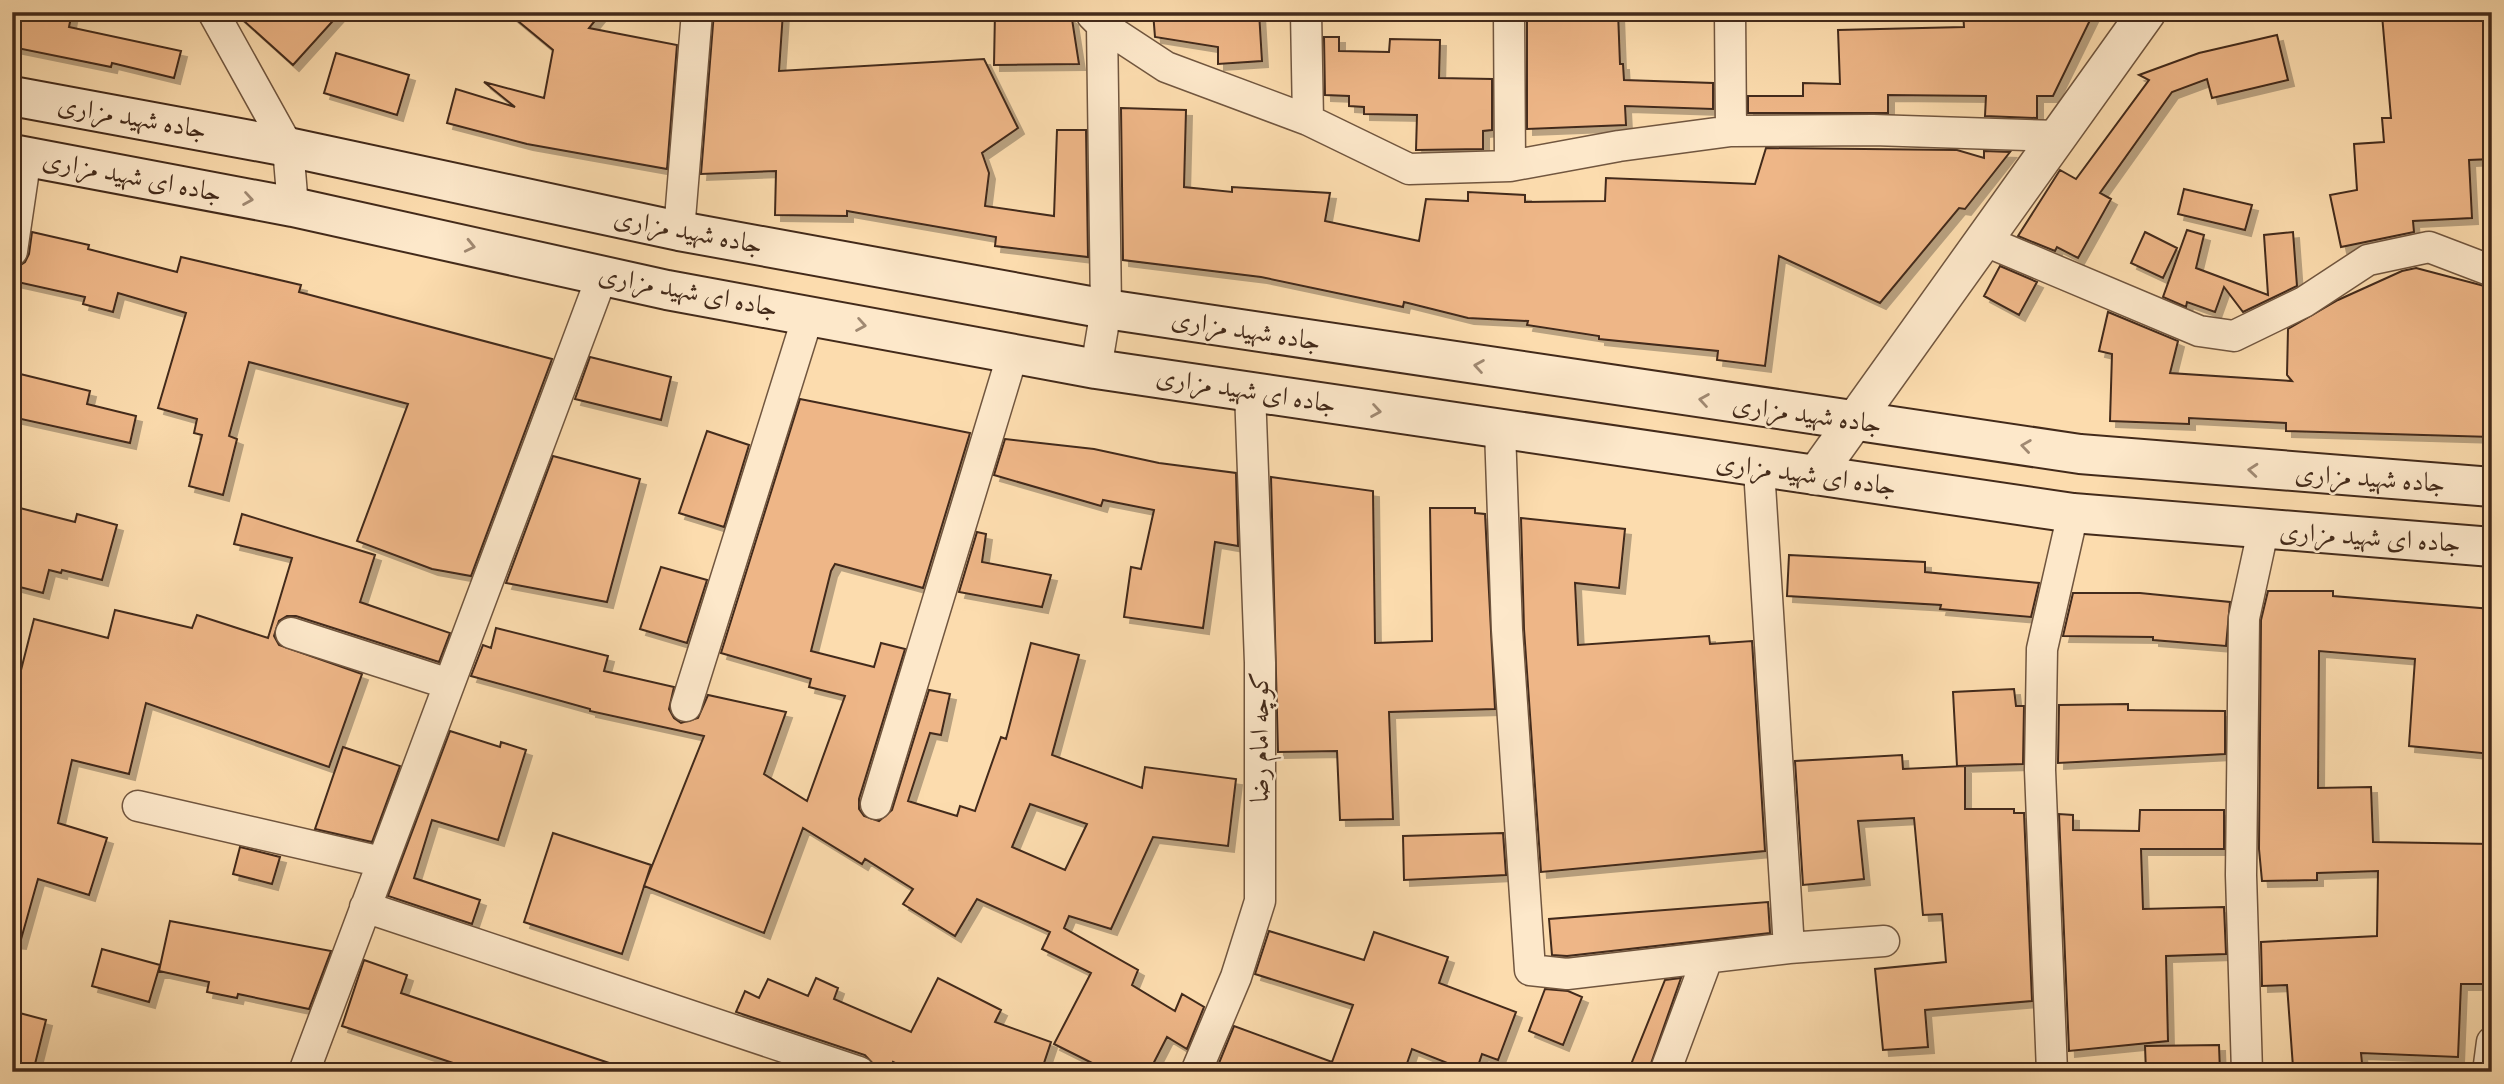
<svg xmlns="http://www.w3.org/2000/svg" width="2504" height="1084" font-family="'IM FELL DW Pica',Amiri,serif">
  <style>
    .building { fill: #eeb687; stroke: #432a1a; stroke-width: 2; fill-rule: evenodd; filter: url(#shadow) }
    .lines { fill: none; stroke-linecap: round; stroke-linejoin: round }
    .minor-casing { stroke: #71563f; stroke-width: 33 }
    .tertiary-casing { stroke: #71563f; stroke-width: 40 }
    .secondary-casing { stroke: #432a1a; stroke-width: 42 }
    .minor { stroke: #fde8ca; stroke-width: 30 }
    .tertiary { stroke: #fde8ca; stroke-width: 37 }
    .secondary { stroke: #fde8ca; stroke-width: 38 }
    .oneway { stroke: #a08972 }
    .labels { text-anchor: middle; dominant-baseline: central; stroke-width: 5; stroke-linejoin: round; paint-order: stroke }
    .street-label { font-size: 26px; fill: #432a1a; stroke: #fde8ca }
  </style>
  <defs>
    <filter id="shadow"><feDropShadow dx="6" dy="6" stdDeviation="0" flood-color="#0004"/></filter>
  </defs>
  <rect width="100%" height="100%" fill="#fcdcae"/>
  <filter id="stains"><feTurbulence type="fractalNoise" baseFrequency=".00286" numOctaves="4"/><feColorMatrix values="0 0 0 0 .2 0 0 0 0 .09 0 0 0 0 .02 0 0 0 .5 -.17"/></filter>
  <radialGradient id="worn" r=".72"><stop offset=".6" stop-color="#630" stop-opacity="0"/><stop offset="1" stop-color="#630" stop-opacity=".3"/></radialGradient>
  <path class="building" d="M12,12H72L69,27L181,51L174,78L112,63L111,67L12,47Z
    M234,12H341L293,65Z
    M507,12H602L589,28L677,45L667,169L527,144L447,123L456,89L515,107L484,82L544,98L553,50Z
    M714,12H783L779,71L984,59L1018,128L982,153L989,173L985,206L1054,216L1057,130H1086L1088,257L995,246L996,237L847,211V216L775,215L776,171L701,174Z
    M995,12H1061L1072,19L1079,64L994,65Z
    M1153,12H1259L1262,61L1218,64V47L1155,37Z
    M1527,12H1618L1620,64H1623L1624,80L1713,83V109L1625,106L1626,125L1527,129Z
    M1963,12H2094L2053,96H2037V118L1985,116L1986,96L1888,95V113H1748V96H1803V83L1840,84L1838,30L1964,27Z
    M2416,12H2483L2492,159L2469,160L2472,218L2413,221L2414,232L2341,247L2330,195L2357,190L2354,144L2384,142L2382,118H2391L2382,15Z
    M2277,35L2288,80L2212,98L2207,79L2172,92L2100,193L2111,199L2078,258L2057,247L2055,251L2018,236L2060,170L2076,179L2149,80L2139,75L2199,53Z
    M1324,37H1339V51L1389,52L1390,39L1440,40L1439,78L1492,79V130L1483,131V149L1416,150L1417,115L1364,114V107L1349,106V96L1325,95Z
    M336,53L409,75L397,115L324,93Z
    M1121,108L1186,110L1184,187L1232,192V187L1330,193L1325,221L1419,241L1426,199L1468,201V192L1525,195V202L1605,201L1606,178L1755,184L1766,148L1957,150L1984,158V151L2010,152L1965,209L1959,208L1880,303L1779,256L1765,366L1717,360L1718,351L1599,339V336L1527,325L1528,321L1468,318L1404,302L1403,307L1261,277L1123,260Z
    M2184,189L2252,205L2245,230L2178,214Z
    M2187,230L2204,235L2196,268L2268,295L2264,235L2293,232L2297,286L2243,312L2224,287L2215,312L2187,302L2186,307L2163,297Z
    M32,232L89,245L88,249L177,272L181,257L301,285L299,292L552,359L471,576L432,569L357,541L408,404L249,362L229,436L237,439L223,495L189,486L202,435L194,433L197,419L158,408L186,313L118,293L113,312L83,304L85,297L13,281L16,268L25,262L29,254Z
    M2145,232L2177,248L2163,278L2131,263Z
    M2000,266L2037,282L2019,315L1984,296Z
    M2416,268L2492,288V437L2286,431V423L2189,418V424L2110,421L2112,354L2099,351L2108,312L2178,341L2170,373L2292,381L2287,375L2288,329L2338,300L2402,271Z
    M590,357L671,377L661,420L575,399Z
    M12,372L90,391L87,404L136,416L130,443L12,417Z
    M800,399L970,433L923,588L835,564L831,571L811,651L874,667L881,643L905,649L859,799V809L864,816L879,821L892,810L929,690L950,694L941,735L930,733L908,801L957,816L960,806L975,811L1001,737L1006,739L1031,643L1079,655L1052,755L1142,788L1145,767L1236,779L1228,846L1153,837L1111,929L1069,916L1064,928L1138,970L1132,985L1175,1011L1182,994L1204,1007L1187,1049L1167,1037L1149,1072H1110L1054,1044L1091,973L1042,949L1050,932L977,899L955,936L903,904L913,889L865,859L862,864L803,828L764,933L644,886L704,736L590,711V709L471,676L483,645L491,648L496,628L608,656L604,671L674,687L669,709L674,718L681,723L698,718L708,695L786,712L764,774L807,801L845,696L809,687L811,679L721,653ZM1030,804L1087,824L1065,870L1012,847Z
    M707,431L749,445L724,527L679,513Z
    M1005,439L1094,449L1159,463L1236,473L1238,546L1215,542L1203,628L1124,617L1131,567L1141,569L1154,510L1103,500L1101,506L994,475Z
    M553,456L640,479L607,602L506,583Z
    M1271,477L1373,491L1375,643L1432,641L1430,508H1475V513L1485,514L1495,709L1389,712L1393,819L1340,820L1337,751L1278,752Z
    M12,506L75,522L77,514L117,525L102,580L62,570L61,573L49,570L43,593L12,585Z
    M242,514L375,555L360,602L450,633L439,662L296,616H287L279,621L274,636L279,645L362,674L329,767L146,703L129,774L72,760L58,823L107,838L89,895L38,879L20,943L12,942V672L20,674L34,619L108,638L115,610L192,628L197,615L268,638L292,558L234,544Z
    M1521,518L1625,529L1619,588L1575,583L1578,645L1709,636L1710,644L1752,641L1765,851L1541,872L1524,629Z
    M977,532L986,534L982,562L1051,575L1042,607L959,592Z
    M1789,555L1925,562V572L2039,583L2031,617L1940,609L1941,605L1787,596Z
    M661,567L707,580L687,643L640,629Z
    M2268,591H2333V596L2492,609V754L2409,746L2415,659L2319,651L2318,788L2371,787L2373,842L2492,844L2488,984H2461L2458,1057L2361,1053L2362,1063L2293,1067L2287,985L2262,986L2261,942L2377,936L2378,871L2317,873V880L2262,881L2259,849L2261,620Z
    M2073,593H2140L2230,602L2226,646L2153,640V637L2063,636Z
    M2014,689L2016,706H2024L2023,764L1957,766L1953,692Z
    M2128,704V710L2225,711V754L2058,763L2059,705Z
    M450,731L500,747L501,742L526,750L498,840L432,820L414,878L480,900L472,924L388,896Z
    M343,747L400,766L372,842L315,829Z
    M1902,755L1903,769L1965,766V809H2014V813H2024L2032,1001L1925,1010L1928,1047L1883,1050L1875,969L1946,962L1942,914L1923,915L1914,818L1858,821L1864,879L1803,885L1795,761Z
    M2140,810H2224V849H2141L2143,909L2224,907L2226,954L2166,956L2168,1041L2069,1051L2059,814L2073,815V830L2139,831Z
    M553,833L651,865L622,954L524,922Z
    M1503,833L1506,875L1404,880L1403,836Z
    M240,847L280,857L272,884L233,874Z
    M1768,902L1770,933L1567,956L1552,955L1549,919Z
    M170,921L331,951L309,1009L238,994L237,998L207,992L209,982L159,971Z
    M1269,931L1364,960L1374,932L1448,957L1439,983L1516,1012L1498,1060L1482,1054L1476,1072H1470L1412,1049L1404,1072H1222L1217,1068L1234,1026L1332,1062L1353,1005L1255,974Z
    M102,949L160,965L149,1002L92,986Z
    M364,960L407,975L401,993L621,1067L620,1072H480L342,1026Z
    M816,978L838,988L834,999L911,1032L938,978L1001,1010L995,1022L1051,1042L1041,1072H913L893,1062L889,1072H886L876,1067L865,1055L736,1012L745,991L759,998L768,979L808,996Z
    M1681,978L1648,1072H1628L1665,980Z
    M1545,989L1568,991L1582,997L1563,1045L1529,1031Z
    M12,1011L46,1020L33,1072H12Z
    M2219,1045L2220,1072H2146L2145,1046Z"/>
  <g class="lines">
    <defs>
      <path id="minor" d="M213,12L288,147L293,207
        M1104,12L1102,25L1166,67L1308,120L1409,169L1510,166L1619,146L1731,131L1873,130L2058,136
        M1306,12L1308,120
        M1509,12L1510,166
        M1730,12L1731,131
        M1092,15L1102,25L1106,309L1096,369
        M679,231L697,12
        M1983,240L2199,331L2234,336L2304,302L2368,260L2429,247L2492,271
        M12,251L26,156
        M1500,430L1507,630L1530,970L1567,974L1789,948L1884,941
        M1759,469L1789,948
        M291,633L449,684
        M686,706L808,316
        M876,804L1013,353
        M138,806L382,862
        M365,907L859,1072
        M304,1072L602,276
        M1196,1072L1236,977L1260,901V663L1250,391
        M1665,1072L1707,959
        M2052,1072L2040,770L2042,649L2073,513
        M2247,1072L2241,875L2244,618L2263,531
        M2488,1072L2492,1042"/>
      <path id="tertiary" d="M1815,476L2147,12"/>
      <path id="secondary" d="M12,96L288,147L679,231L1106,309L2080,454L2492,487
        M12,154L293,207L667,290L1096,369L2073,513L2492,547"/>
    </defs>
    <use href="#minor" class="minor-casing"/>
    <use href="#tertiary" class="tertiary-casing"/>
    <use href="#secondary" class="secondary-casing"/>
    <use href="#minor" class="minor"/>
    <use href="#tertiary" class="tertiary"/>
    <use href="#secondary" class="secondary"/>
  </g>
  <defs><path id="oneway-chevron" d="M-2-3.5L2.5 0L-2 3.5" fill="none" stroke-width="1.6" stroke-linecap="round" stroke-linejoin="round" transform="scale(1.75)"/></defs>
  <g class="oneway">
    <use href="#oneway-chevron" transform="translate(248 199) rotate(9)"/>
    <use href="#oneway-chevron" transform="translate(470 246) rotate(13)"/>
    <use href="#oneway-chevron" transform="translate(861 325) rotate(10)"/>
    <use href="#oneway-chevron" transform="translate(1479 366) rotate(-171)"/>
    <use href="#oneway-chevron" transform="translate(1704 400) rotate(-171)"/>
    <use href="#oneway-chevron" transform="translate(1376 411) rotate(9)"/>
    <use href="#oneway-chevron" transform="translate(2026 446) rotate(-172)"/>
    <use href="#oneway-chevron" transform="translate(2253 470) rotate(-175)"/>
  </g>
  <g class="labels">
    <g class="street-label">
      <text transform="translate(132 118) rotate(10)">جاده شهید مزاری</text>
      <text transform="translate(132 177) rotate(11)">جاده ای شهید مزاری</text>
      <text transform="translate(688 232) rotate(11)">جاده شهید مزاری</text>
      <text transform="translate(688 292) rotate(11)">جاده ای شهید مزاری</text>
      <text transform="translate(1246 331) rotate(9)">جاده شهید مزاری</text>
      <text transform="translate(1246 391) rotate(9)">جاده ای شهید مزاری</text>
      <text transform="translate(1807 415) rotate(8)">جاده شهید مزاری</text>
      <text transform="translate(1806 475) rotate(8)">جاده ای شهید مزاری</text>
      <text transform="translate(2370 479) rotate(4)">جاده شهید مزاری</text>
      <text transform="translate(2370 538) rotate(4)">جاده ای شهید مزاری</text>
      <text transform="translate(1260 737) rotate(-90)">کوچه امام رضا</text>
    </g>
  </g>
  <rect width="2504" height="1084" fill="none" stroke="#fcdcae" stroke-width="42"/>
  <rect x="14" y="14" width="2476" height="1056" fill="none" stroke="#432a1a" stroke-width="3.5"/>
  <rect x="21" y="21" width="2462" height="1042" fill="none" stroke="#432a1a" stroke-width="2"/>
  <rect width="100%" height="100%" filter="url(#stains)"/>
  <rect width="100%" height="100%" fill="url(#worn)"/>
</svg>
